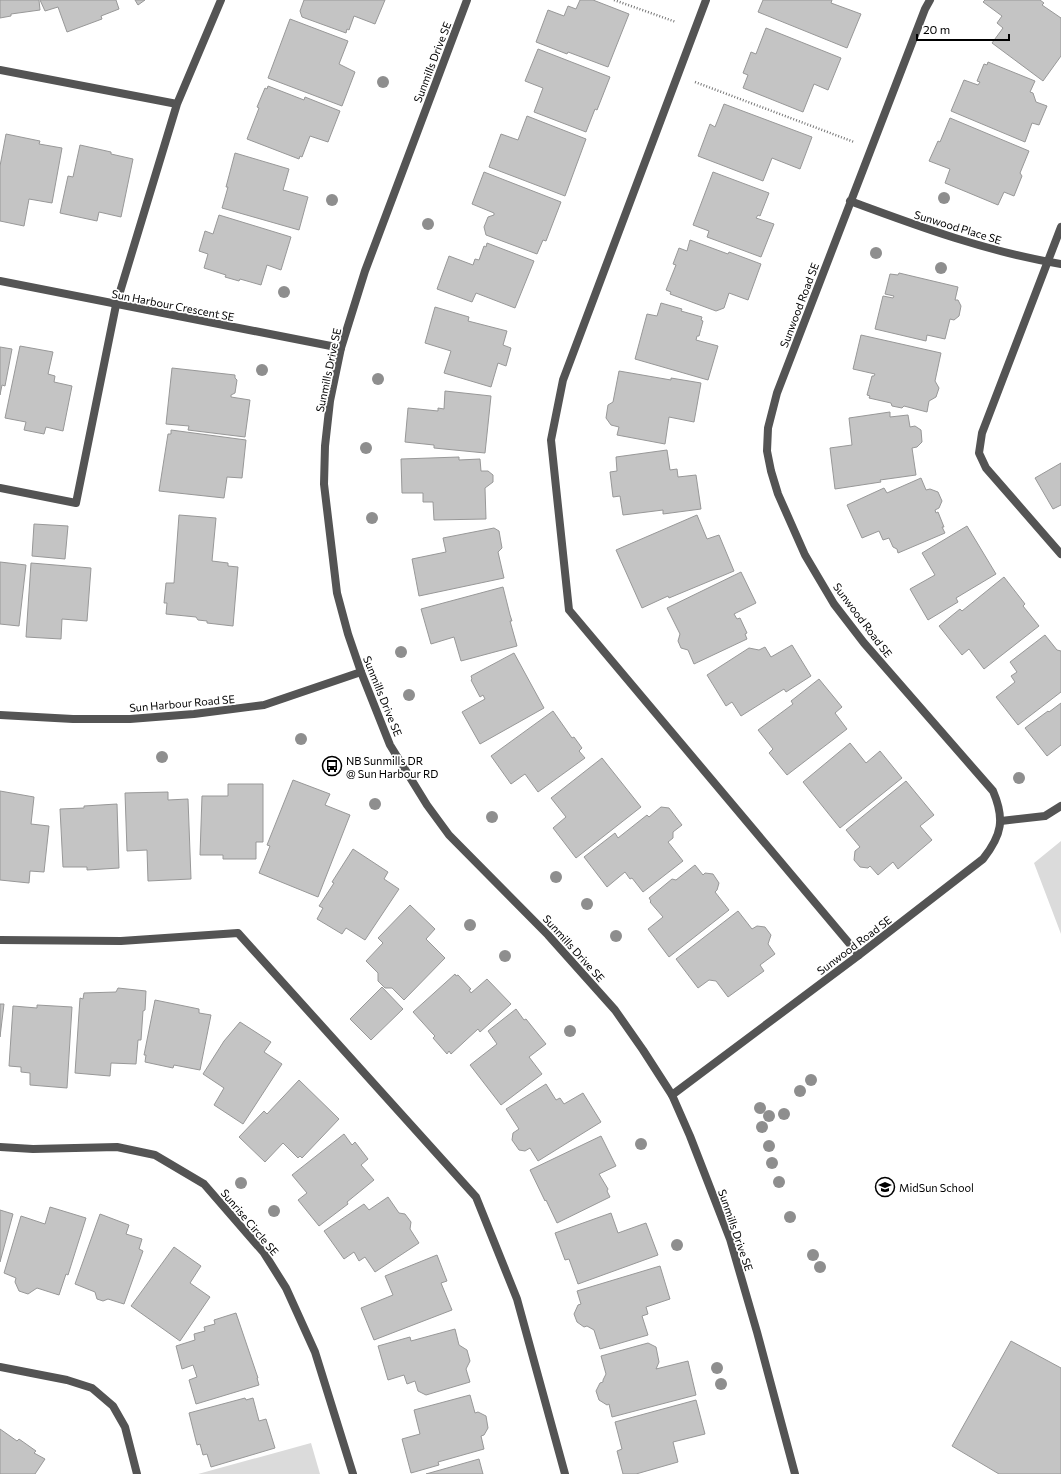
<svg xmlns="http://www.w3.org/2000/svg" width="1061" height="1474" font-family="Commissioner,sans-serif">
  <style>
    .green { fill: #dbdbdb }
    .building { fill: #c4c4c4; stroke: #989898 }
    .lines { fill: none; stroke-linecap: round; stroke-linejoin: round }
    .path { stroke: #767676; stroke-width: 2.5; stroke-dasharray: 1 2; stroke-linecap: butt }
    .service { stroke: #545454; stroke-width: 8 }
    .minor { stroke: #545454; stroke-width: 8 }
    .tertiary { stroke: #545454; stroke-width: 8 }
    .tree { fill: #8e8e8e }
    .labels { text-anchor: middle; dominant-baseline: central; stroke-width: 3.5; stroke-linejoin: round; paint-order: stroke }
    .street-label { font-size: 11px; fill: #000; stroke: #fff }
    .poi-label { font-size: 11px; fill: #000; stroke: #fff; text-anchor: start }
  </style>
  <rect width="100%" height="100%" fill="#fff"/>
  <path class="green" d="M1061,841V934L1034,863Z
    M311,1443L320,1474H198Z"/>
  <path class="building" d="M0,0H39L40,10L11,14V16L0,18Z
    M40,0H116L119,9L101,16L102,19L67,32L58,7L45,11Z
    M135,0H145L138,5Z
    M304,0H385L375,24L354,16L349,30L347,29L346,33L302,17L300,11Z
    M580,0H593L629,14L608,67L568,52L567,54L536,42L548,10L564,16L568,6L576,9Z
    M763,0H832L831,3L861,14L847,48L758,12Z
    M985,0H1040L1044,3L1042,5L1061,18V56L1043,81L992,43L1003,28L997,23L1002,16L983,2Z
    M290,19L348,41L339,64L355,72L342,106L268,78Z
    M766,28L841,58L828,90L814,84L803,112L743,88L748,75L743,73L748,60L751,52L756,54Z
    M538,49L610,77L597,110L595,109L586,132L534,112L543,88L525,81Z
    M988,62L1035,81L1030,92L1033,93L1036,102L1047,106L1039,125L1032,123L1025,142L951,111L964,80L978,85L980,82L977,81L984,64L987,65Z
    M268,86L304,100L305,97L340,111L328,142L310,136L302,157L300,156L299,159L247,139L259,108L257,107L265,88L267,89Z
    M724,104L812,137L800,169L772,158L763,181L698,156L710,124L715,127Z
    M527,116L586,139L565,196L489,167L501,134L518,140Z
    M950,118L1029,151L1020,173L1022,176L1014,196L1004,192L998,205L945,183L950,169L929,161L938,141L940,142Z
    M6,134L40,141L39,144L62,148L52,203L29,199L24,226L0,221V166Z
    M80,145L111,152V154L133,159L121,217L99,212L97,221L60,213L68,176L73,177Z
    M235,153L289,169L283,190L308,197L299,230L222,208L228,187H226Z
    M484,172L561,202L546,241L543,240L537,254L486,235L484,227L488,217L494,215V213L472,204Z
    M713,172L769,193L760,216L758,215L756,218L774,224L761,257L707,237L709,231L693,225Z
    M219,215L291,237L281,270L267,265L261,285L240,279L239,281L225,277L226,275L204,268L208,254L199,251L205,231L213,234Z
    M690,240L728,254L729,252L761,264L748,300L729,293L724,308L716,311L670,294L671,292L666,290L676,265L673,264L679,248L687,251Z
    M487,243L534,261L515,308L476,293L472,302L437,289L449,256L473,265L475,259L479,260L484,246L486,247Z
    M899,273L958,287L955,300H958L961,306L959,316L954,320L950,319L945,339L927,335L926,341L875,329L883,296L893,298L894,296L885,294L890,274L898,275Z
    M661,303L682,309L681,311L702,317L701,320L703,321L699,336H697L696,340L718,346L708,380L635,359L647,314L657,316Z
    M435,307L469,317L468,321L507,331L503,345L511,348L506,366L498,363L491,387L444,373L451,351L425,343Z
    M861,335L941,353L935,381L939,388L936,397L929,401L927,412L904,406L902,408L892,406L891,403L869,398L870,396L867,395L872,376H874L875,374L853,369Z
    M20,346L53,352L48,374L55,376L54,382L72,386L63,431L46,427L44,434L24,430L26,422L5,418Z
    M0,347L12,349L5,386L2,385L0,395Z
    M172,368L235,375V378L237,380L235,393L231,395V397L250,400L245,437L188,430L189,426L166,424Z
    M619,371L671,380V378L701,383L694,422L669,417L665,444L617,435L619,427L611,425L606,418L608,405L613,402Z
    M445,391L491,396L485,453L434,448V445L405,442L408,408L438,411V408L444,409Z
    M890,412V417L908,415L910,427L915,426L921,430L922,442L917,447L912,448L916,475L880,480L881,482L835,489L830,448L852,445L849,418Z
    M171,430L246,440L242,478L227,477L224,498L159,491L168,434H171Z
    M667,450L670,470L677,469L678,477L696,475L701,509L663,514V510L623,515L620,496L613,497L610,472L617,471L616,457Z
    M459,457V460L480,459L481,471H488L493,475V482L485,488L486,519L434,520L433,502H423V493H402L401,459Z
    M1061,463V505L1053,509L1035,478Z
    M921,478L926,490L930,489L938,492L942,501L939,508L935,510L936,513L938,512L944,527H942L945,533L898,553L897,549L893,547L889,538L883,540L879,531L862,538L847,505L884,488L887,493Z
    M179,515L216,518L212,561L228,563V566L238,567L233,626L207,623V621L198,620L196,617L166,614L167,603H164L166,583H174Z
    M697,515L707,539L719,535L734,571L669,598L668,596L642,608L616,550Z
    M34,524L68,526L65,559L32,556Z
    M967,526L996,574L956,598L958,602L928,620L910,589L935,575L922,553Z
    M494,528L499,531L502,548L498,552L504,578L419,596L412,559L446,552L443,538Z
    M0,562L26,565L19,626L0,624Z
    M31,563L91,568L87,621L62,619L61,639L26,637Z
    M741,572L756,603L734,614L737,619L740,618L747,633L745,634L747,639L694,664L688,650L681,648L678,641L680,634L667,608Z
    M1004,577L1025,604L1023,606L1039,626L984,669L969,649L962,655L939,626L960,609L962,611Z
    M503,587L510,615L512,621H510L517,646L461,661L454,637L431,644L421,609Z
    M1045,635L1057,650L1061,651V692L1018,725L996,697L1015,682L1011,676L1017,672L1010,662Z
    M792,645L811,676L786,692L784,689L741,716L732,702L726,706L707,675L749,648L759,650L765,647L771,657Z
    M514,653L544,708L480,744L462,712L485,699L483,695L480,697L471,680L472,679L471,676Z
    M819,679L842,707L835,713L847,729L787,775L769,753L773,749L758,730L793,704L791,701Z
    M1061,703V745L1047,756L1025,728L1048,711L1049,712Z
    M553,711L572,738L574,737L582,748L579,751L585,758L538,792L525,774L511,784L491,756Z
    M850,743L866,763L880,751L902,778L840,828L803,782Z
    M602,758L641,807L576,858L553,828L566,817L551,798Z
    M293,780L330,794L325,805L350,815L318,897L259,873L270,846L267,845Z
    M906,781L934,815L920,826L932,840L898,869L893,862L878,875L870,866L868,868L860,867L854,860L855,851L860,847L846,830Z
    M228,784H263V842H256V859H223V855H200L202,796H228Z
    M0,791L34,797L31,824L49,826L44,872L30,871L29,883L0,880Z
    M168,792V800L188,799L191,879L148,881L147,850L127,851L125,793Z
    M117,804L119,868L87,870V867H63L60,809L84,808V806Z
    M661,807L669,808L682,825L673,832V838L668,842L683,861L643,892L632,878L630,879L625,872L607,887L584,857L615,833L618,838L647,815L649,817Z
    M353,849L388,872L384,879L399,889L365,940L346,928L342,934L317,919L323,908L319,906L334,883L332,882Z
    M695,865L703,875L705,873L713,874L719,883L717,890L715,892L729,910L669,957L648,929L663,917L650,902L651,901L649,898L672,879L676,880Z
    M410,905L435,929L426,939L445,958L404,1000L392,988H385L378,981V973L366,961L383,943L378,938Z
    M738,911L752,929L757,926L765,927L771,935L768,944L775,954L760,965L764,971L728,997L716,981L709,980L698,988L676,959Z
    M455,974L456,976L458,975L471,989L469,990L471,993L487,979L511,1004L480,1032L478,1029L451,1054L449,1051L447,1054L433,1038L435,1036L432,1033L413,1012Z
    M382,987L403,1009L371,1040L350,1019Z
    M118,988L146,991L145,1010L143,1011L141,1040H138L136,1064L111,1063L110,1076L75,1073L80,998L83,999L84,993L116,992Z
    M155,1000L199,1009V1013L211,1015L200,1070L174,1065L173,1068L145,1062L146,1055H144Z
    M0,1004H4L0,1037Z
    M37,1005L72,1007L67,1088L30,1085V1073L21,1072V1067L9,1066L13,1006L37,1008Z
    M516,1009L524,1020L526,1019L546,1044L529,1057L542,1074L501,1105L470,1065L497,1044L488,1031Z
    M240,1022L271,1042L264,1052L282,1064L243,1124L214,1105L224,1088L203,1074L224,1041Z
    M299,1080L339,1119L302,1158L300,1156L298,1158L283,1143L265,1162L239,1137L264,1111L267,1114Z
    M546,1084L556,1100L560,1098L564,1104L583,1093L601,1122L538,1161L530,1148L525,1151L519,1150L512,1140L513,1133L519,1129L506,1109Z
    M344,1134L352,1145L355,1142L368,1159L361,1165L374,1180L347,1202L348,1204L319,1226L298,1200L307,1193L292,1175Z
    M601,1136L616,1166L599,1174L608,1189L607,1191L610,1197L557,1223L546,1200L545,1201L530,1170Z
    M388,1197L399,1213L405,1214L411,1222L410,1229L419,1243L375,1272L365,1257L359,1261L354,1252L344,1259L324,1231L364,1204L369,1210Z
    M50,1207L86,1218L68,1275L66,1274L59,1295L37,1288L28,1294L19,1291L15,1282L16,1278L4,1273L21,1216L45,1224Z
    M0,1210L13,1214L0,1262Z
    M611,1213L618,1233L646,1223L658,1255L578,1284L569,1259L565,1260L555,1233Z
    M100,1214L129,1225L126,1234L142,1239L139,1249L143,1251L124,1304L108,1299L103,1301L97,1299L95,1292L75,1284Z
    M174,1247L201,1266L190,1283L210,1297L180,1341L131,1306Z
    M437,1255L447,1281L441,1283L452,1310L374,1340L361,1308L393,1295L385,1276Z
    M660,1266L670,1299L646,1307L648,1314L642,1316L648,1335L600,1349L594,1330L587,1326L584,1327L577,1322L574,1314L578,1305L581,1304L577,1291Z
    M236,1313L258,1378H257L259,1385L196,1404L189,1380L197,1377L193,1365L182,1369L176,1346L195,1340L194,1334L205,1331L204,1327L215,1324L214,1320Z
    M455,1329L459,1345L467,1350L470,1361L466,1369L470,1382L426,1395L418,1391L415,1381L407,1384L404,1375L388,1380L378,1346L410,1337L411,1341Z
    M1011,1341L1061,1368V1474H999L952,1446Z
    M648,1343L656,1347L659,1362L656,1369L688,1361L696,1395L612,1417L609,1404L607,1405L599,1400L596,1391L600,1383L603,1382V1380L606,1374L601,1356Z
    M470,1395L475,1413L478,1412L486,1416L488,1428L484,1435L481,1436L484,1449L438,1462L439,1465L411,1473L402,1439L420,1434L414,1410Z
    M245,1398L246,1400L253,1398L259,1421L266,1419L275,1448L211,1467L207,1454L203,1455L200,1444L197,1445L189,1413Z
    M696,1400L705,1434L673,1442L678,1462L636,1474H623L617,1451L622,1449L615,1422Z
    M0,1429L17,1441L19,1439L36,1451L34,1453L45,1459L35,1474H0Z
    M479,1459L483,1474H426Z"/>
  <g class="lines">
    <path class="path" d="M614,0L676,22
      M695,82L854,142"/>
    <path class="service" d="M706,0L563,380L551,440L569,610L859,955
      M0,70L177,104
      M1061,227L982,433L979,453L986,468L1061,554
      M0,488L76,503L116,305L177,104L221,0
      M1001,821L1045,816L1061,806
      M0,940L121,941L238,933L476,1197L517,1299L565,1474
      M0,1367L67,1380L92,1388L113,1406L125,1427L137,1474"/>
    <path class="minor" d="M850,201C920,227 988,252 1061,264
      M0,281L341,348
      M0,715L73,719H130L194,714L264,705L361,672
      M672,1095L859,955L983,859C1002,835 1005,819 993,791L864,643L834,604L805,555L778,494L771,471L767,451L768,428L777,393L925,9L930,0
      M0,1147L33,1149L117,1147L155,1155L204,1184L264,1253L286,1288L315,1352L353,1474"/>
    <path class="tertiary" d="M467,0L365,271L341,348L330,401L325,446L324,484L337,593L348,634L361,672L390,745L427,805L449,835L548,935L615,1010L643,1050L672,1095L690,1136L730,1239L757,1332L795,1474"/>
  </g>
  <g class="tree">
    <circle cx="383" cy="82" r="6"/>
    <circle cx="944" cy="198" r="6"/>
    <circle cx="332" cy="200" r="6"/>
    <circle cx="428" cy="224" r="6"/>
    <circle cx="876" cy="253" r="6"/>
    <circle cx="941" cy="268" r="6"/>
    <circle cx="284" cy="292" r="6"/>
    <circle cx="262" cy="370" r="6"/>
    <circle cx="378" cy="379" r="6"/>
    <circle cx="366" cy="448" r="6"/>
    <circle cx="372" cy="518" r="6"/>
    <circle cx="401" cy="652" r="6"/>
    <circle cx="409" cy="695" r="6"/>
    <circle cx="301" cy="739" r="6"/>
    <circle cx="162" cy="757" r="6"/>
    <circle cx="1019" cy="778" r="6"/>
    <circle cx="375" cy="804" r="6"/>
    <circle cx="492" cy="817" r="6"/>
    <circle cx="556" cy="877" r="6"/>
    <circle cx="587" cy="904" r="6"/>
    <circle cx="470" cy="925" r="6"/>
    <circle cx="616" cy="936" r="6"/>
    <circle cx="505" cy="956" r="6"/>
    <circle cx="570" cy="1031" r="6"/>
    <circle cx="811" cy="1080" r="6"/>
    <circle cx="800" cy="1091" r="6"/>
    <circle cx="760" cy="1108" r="6"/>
    <circle cx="784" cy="1114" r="6"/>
    <circle cx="769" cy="1116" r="6"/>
    <circle cx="762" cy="1127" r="6"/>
    <circle cx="641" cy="1144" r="6"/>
    <circle cx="769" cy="1146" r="6"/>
    <circle cx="772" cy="1163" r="6"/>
    <circle cx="779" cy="1182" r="6"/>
    <circle cx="241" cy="1183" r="6"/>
    <circle cx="274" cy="1211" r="6"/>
    <circle cx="790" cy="1217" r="6"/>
    <circle cx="677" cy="1245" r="6"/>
    <circle cx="813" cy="1255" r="6"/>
    <circle cx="820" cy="1267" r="6"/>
    <circle cx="717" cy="1368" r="6"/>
    <circle cx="721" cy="1384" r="6"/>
  </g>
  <defs>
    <symbol id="bus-ring" viewBox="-11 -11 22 22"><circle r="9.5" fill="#fff" stroke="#000" stroke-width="1.5"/><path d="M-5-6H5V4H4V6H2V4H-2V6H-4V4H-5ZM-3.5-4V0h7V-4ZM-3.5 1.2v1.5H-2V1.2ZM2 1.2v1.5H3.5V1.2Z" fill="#000"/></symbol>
    <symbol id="school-ring" viewBox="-11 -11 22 22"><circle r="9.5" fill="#fff" stroke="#000" stroke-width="1.5"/><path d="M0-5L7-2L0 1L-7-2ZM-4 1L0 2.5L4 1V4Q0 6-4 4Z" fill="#000"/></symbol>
  </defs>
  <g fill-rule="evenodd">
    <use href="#bus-ring" x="321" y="755" width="22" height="22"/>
    <use href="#school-ring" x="874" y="1176" width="22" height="22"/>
  </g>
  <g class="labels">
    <g class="street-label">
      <text transform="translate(432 62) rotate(-69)">Sunmills Drive SE</text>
      <text transform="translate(958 227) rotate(17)">Sunwood Place SE</text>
      <text transform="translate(173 305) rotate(11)">Sun Harbour Crescent SE</text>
      <text transform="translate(799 305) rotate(-69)">Sunwood Road SE</text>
      <text transform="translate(328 370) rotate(-78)">Sunmills Drive SE</text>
      <text transform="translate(863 620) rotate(53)">Sunwood Road SE</text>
      <text transform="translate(383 696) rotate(68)">Sunmills Drive SE</text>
      <text transform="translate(182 703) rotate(-5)">Sun Harbour Road SE</text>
      <text transform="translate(854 945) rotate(-37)">Sunwood Road SE</text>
      <text transform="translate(574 948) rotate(48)">Sunmills Drive SE</text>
      <text transform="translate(250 1222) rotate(50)">Sunrise Circle SE</text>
      <text transform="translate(736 1230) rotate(71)">Sunmills Drive SE</text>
    </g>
    <g class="poi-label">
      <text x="346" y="760">NB Sunmills DR<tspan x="346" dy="13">@ Sun Harbour RD</tspan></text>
      <text x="899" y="1187">MidSun School</text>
    </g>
  </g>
  <path d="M917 34v6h92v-6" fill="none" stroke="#000000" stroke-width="2"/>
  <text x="923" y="34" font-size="12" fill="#000000" stroke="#ffffff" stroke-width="3" paint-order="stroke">20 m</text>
</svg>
